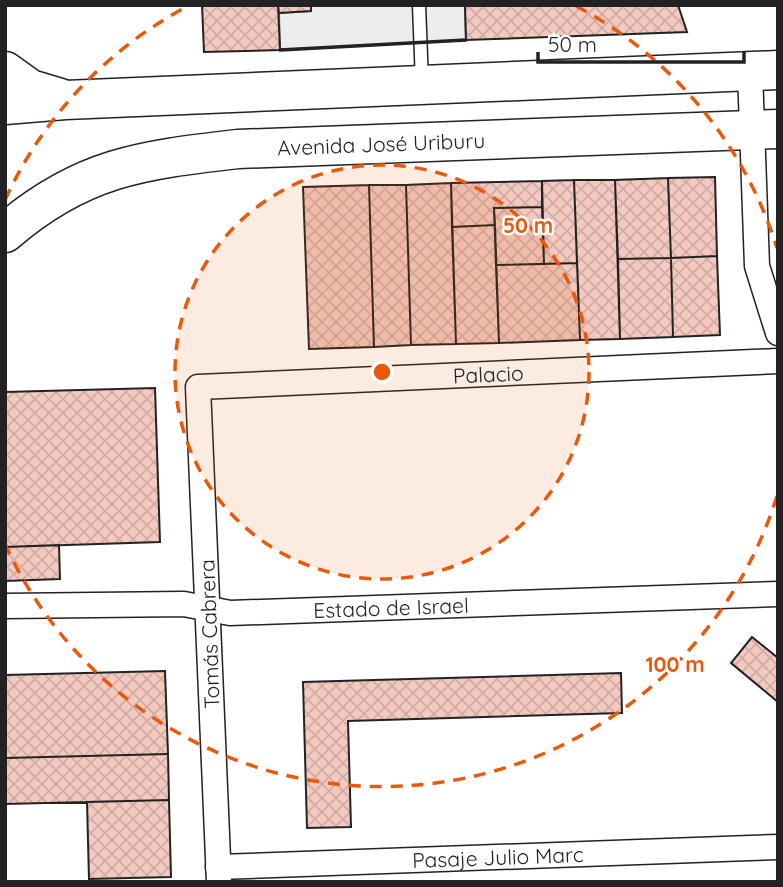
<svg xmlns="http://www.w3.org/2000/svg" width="783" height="887" font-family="Quicksand,sans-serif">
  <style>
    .parking { fill: #ededed; stroke: #6f6f6f; stroke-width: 2 }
    .building { fill: url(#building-cross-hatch); stroke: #222; stroke-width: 2 }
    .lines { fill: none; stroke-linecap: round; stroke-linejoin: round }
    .service-casing { stroke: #222; stroke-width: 15 }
    .minor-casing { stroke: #222; stroke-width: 27 }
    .primary-casing { stroke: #222; stroke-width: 41 }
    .service { stroke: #fff; stroke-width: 12 }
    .minor { stroke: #fff; stroke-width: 24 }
    .primary { stroke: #fff; stroke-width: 38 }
    .wall { stroke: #222; stroke-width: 3.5 }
    .ring { fill: none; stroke: #e8590c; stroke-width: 3.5; stroke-dasharray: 12 9 }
    .labels { text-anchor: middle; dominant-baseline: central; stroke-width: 5; stroke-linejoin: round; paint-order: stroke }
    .street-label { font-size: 21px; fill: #222; stroke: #fff }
    .centre { fill: #e8590c; stroke: #fff; stroke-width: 3.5 }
    .ring-label { font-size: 21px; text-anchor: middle; font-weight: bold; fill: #e8590c; stroke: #fff; stroke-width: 5; stroke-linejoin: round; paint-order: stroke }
  </style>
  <defs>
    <pattern id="building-cross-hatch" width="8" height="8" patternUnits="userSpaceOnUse" patternTransform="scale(1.75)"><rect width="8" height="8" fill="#f3c9c0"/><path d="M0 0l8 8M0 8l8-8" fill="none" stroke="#d0aca5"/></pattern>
  </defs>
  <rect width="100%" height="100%" fill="#fff"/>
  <path class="parking" d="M311,5H465L466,40L280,50L279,13L311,11Z"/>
  <path class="building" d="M202,5H278L280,50L204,52Z
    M278,5H311V11L279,13Z
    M465,5H678L687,32L466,40Z
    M715,177L717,256L671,258L668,178Z
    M668,178L671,258L618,259L615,180Z
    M574,180H615L620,339L580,340Z
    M574,180L577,263L544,264L542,181Z
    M542,181V207L494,208L495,225L452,227L451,183Z
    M451,183L456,344L411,345L406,185Z
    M369,185H406L411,345L374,347Z
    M369,185L374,347L309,349L303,187Z
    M542,207L544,264L496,265L494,208Z
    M495,225L499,343L456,344L452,227Z
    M717,256L720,335L673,337L671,258Z
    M671,258L673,337L620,339L618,259Z
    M577,263L580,340L499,343L496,265Z
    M155,388L160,542L5,547V392Z
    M59,545L60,579L5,581V547Z
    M752,637L778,658V702L731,663Z
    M165,671L168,754L5,758V675Z
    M621,673L622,713L348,721L351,827L307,828L303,682Z
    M168,754L169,800L5,804V758Z
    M169,800L171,877L89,879L87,802Z"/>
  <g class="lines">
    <defs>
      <path id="service" d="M419,5L422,82"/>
      <g id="minor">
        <path d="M750,72L757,266L778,333"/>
        <path id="s1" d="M5,606L184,604L230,613L778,594"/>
        <path id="s2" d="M218,867L778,847"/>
        <path id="s3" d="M219,882L198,387L778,361"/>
      </g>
      <g id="primary">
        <path d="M5,71L30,89L60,98"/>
        <path d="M5,105L65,100L778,70"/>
        <path id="s4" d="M5,233C81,167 142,160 238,149L778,129"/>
      </g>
    </defs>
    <use href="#service" class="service-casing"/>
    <use href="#minor" class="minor-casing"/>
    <use href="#primary" class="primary-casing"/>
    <use href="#service" class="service"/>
    <use href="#minor" class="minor"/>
    <use href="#primary" class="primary"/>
    <path class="wall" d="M280,50L466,40"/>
  </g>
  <circle cx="382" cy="372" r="207" fill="#e8590c" fill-opacity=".12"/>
  <g class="ring">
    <circle cx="382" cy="372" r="207"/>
    <path d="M777 496A414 414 0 0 1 5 544M5 200A414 414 0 0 1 188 6M576 6A414 414 0 0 1 777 248"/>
  </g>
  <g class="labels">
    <g class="street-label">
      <text stroke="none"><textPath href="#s4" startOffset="396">Avenida José Uriburu</textPath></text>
      <text stroke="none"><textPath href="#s3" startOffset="786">Palacio</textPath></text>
      <text stroke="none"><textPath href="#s1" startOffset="387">Estado de Israel</textPath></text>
      <text transform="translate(209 634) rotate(-92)">Tomás Cabrera</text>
      <text stroke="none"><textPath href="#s2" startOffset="280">Pasaje Julio Marc</textPath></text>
    </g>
  </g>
  <circle cx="382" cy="372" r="10" class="centre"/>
  <g class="ring-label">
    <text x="528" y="233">50 m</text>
    <text x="675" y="672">100 m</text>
  </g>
  <rect width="783" height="887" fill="none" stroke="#222222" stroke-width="14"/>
  <path d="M538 52v10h206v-10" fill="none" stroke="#222222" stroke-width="3.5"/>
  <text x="548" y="52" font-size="21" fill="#222222" stroke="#ffffff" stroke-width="5" paint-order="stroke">50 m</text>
</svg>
